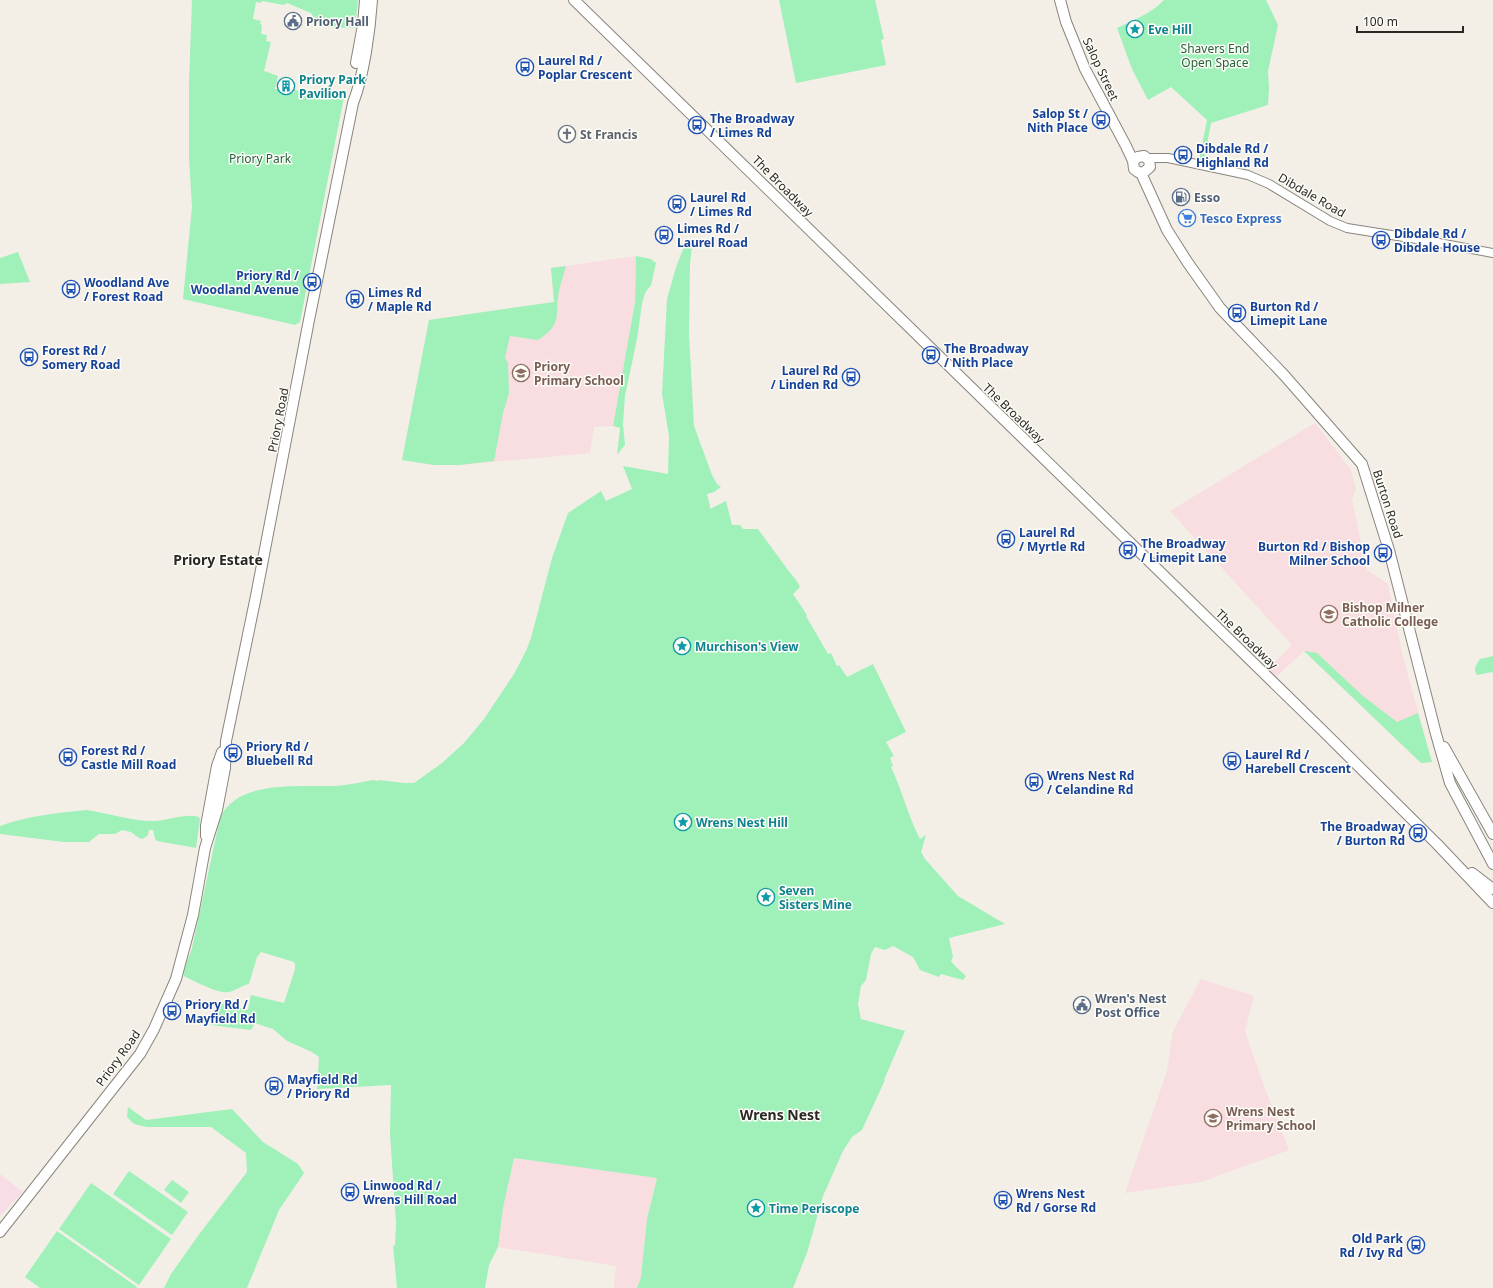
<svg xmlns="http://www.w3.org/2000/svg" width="1493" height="1288" font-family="'Noto Sans',sans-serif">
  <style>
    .commercial { fill: #f7dde5 }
    .education { fill: #f8dde1 }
    .green { fill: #9ff1b9 }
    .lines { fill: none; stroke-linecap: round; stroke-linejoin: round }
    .minor-casing { stroke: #89857e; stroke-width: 10 }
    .major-casing { stroke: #89857e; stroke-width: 12 }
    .minor { stroke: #fff; stroke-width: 8 }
    .major { stroke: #fff; stroke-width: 10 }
    .labels { text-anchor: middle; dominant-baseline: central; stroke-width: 3; stroke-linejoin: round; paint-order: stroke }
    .service-label { font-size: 12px; font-weight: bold; fill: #4e5e75; stroke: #fefcf7; text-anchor: start }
    .culture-label { font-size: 12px; font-weight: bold; fill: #0d838f; stroke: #fefcf7; text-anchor: start }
    .park-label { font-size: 12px; fill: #25633d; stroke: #fefcf7 }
    .transit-label { font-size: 12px; font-weight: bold; fill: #164399; stroke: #fefcf7; text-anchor: start }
    .street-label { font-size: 12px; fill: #2a2825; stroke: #fefcf7 }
    .worship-label { font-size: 12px; font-weight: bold; fill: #5b616d; stroke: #fefcf7; text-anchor: start }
    .shop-label { font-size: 12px; font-weight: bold; fill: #366cbe; stroke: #fefcf7; text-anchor: start }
    .education-label { font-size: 12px; font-weight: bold; fill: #785e54; stroke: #fefcf7; text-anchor: start }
    .quarter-label { font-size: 14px; font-weight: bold; fill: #2a2825; stroke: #fefcf7 }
  </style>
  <rect width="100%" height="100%" fill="#f3efe7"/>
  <path class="commercial" d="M0,1174L23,1192L0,1216Z"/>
  <path class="education" d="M636,256L635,302L613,426L594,427L590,453L459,465H434L402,460L429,320L554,302L551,268Z
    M1315,423L1351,470L1356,489L1352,500L1367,570L1388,584L1402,653L1432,762L1421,763L1304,651L1276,677L1268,669L1292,645L1170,511Z
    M1201,979L1254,996L1245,1031L1264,1086L1289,1150L1201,1182L1125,1193L1167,1071L1173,1031Z
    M514,1158L657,1178L647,1219L641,1277L637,1288H614L616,1266L498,1247L503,1208Z"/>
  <path class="green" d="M192,0H358L355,28L319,27L311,13L287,3L284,5L262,1L261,3L256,2L253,19L261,21L260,24L262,25L261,34L267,35L266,41L271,42L264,71L278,76L275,89L294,93V90L344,97L300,322L295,325L183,299L192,207L189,159V82Z
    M779,0H875L884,39L881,40L886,65L796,83Z
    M1164,0H1266L1278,25L1268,71L1269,89L1268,105L1211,123L1204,161L1199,160L1207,120L1171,87L1148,100L1132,69L1117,28C1134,20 1150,14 1164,0Z
    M692,245L690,264L689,334L694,426L712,475L717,484L721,487L714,492L707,494L710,506V509L726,501L732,525H740L743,529H758L788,570L796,580L800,587L793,594L807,615L806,616L828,654L831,653L837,666L839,665L847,677L873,664L906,732L886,742L894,756L890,758L893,766L891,767C902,790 908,816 920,839L926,835L921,852L925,859L958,896L1005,924L949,938L953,957L951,961L956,967L966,976L963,980L941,974L939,977L920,970L913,957L893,946L885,950L875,947L871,954L866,980L861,986L858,1004L861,1019L905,1031L884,1080H885L862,1130L852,1137L843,1151L823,1196L807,1253L793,1288H637L641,1277L647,1219L657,1178L514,1158L503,1208L498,1247L489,1265L485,1288H397L393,1246L395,1245L396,1223L390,1134L391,1085L317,1089L319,1057L312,1052L287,1041L273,1029L255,1023L251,1030L210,1025L217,1002L248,1010L251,995L284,1003L295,969V964L294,962L261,952L257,957L249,984C242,985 236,991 228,992C218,994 194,981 184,976C184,965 189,959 192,948L220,818C237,779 301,787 336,786C348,785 361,782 373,780L379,781V780L404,783H414L442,763L464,743L484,719L514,674L526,651L531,638L552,558L568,513L601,491L606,501L632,489L623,466L668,474L669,436L662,394L667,299L676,267L684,247Z
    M18,252L30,282L0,284V258Z
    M636,256L651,259L656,263L651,285L645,293L642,304L637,339L625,396L623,424L625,445L617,455L620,428L613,426L635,302Z
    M566,266C564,274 561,282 559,291C554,315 564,323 538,340L510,336L505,358L508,363L509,393L503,413L494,461L459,465H434L402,460L429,320L554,302L551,268Z
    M1304,651L1317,653L1363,696L1397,722L1418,713L1432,762L1421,763Z
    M1493,656V674L1492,672L1477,675C1473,669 1476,665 1480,659Z
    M86,810C109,813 133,822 156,821C170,820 185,813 199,817L200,820L196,848L157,841L155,839L153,830H149L148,835L143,839L139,838L131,832L122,830L115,834H99L89,842H64L0,834V826C27,816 57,813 86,810Z
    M128,1107L146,1120L232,1109L263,1142L298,1164L304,1173L279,1210L247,1288H164L171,1274L200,1233L247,1172L246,1153L211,1127H147L134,1124L127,1117Z
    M129,1171L188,1212L172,1235L113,1194Z
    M172,1180L189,1192L181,1203L164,1190Z
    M91,1183L171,1239L139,1285L59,1229Z
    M57,1231L137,1287L136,1288H40L25,1277Z"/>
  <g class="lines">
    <defs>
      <path id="minor" d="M1147,158H1168L1248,175L1269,184L1330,221L1347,228L1423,240L1493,253"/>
      <path id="major" d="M574,0L1318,726L1437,844L1493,903
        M1060,0L1066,22L1085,69L1126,146L1133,161L1134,169L1138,172L1143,173L1150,167L1149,160L1144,156L1138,157L1133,161
        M356,63L363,25L365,0
        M1141,173L1167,230L1188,263L1220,308L1284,375L1362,464L1389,550L1436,734L1450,783L1493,864
        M1444,747L1493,834
        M206,836V826L217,766L222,752
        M1472,873L1493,889
        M0,1232L140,1054L154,1029L176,979L193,915L205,848L217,810L225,768L226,741L256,596L309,320L353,103C364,75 370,31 372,0"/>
    </defs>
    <use href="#minor" class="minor-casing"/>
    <use href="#major" class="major-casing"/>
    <use href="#minor" class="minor"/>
    <use href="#major" class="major"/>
  </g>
  <defs>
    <symbol id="civic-ring" viewBox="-11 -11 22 22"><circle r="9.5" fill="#fefcf7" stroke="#5c6f8a" stroke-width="1.5"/><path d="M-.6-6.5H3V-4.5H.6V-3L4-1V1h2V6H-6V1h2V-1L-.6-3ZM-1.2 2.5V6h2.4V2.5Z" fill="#5c6f8a"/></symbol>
    <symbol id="sight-ring" viewBox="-11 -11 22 22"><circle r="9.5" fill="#fefcf7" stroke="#0f9aa8" stroke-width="1.5"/><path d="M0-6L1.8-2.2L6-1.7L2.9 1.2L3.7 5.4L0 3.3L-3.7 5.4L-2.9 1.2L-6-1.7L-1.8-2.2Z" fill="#0f9aa8"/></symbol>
    <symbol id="bus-ring" viewBox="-11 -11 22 22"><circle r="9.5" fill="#fefcf7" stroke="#1a4fb4" stroke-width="1.5"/><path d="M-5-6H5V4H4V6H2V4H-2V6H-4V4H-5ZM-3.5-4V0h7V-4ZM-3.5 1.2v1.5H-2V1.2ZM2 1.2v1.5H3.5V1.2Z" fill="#1a4fb4"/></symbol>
    <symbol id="building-ring" viewBox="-11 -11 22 22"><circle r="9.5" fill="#fefcf7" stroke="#0f9aa8" stroke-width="1.5"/><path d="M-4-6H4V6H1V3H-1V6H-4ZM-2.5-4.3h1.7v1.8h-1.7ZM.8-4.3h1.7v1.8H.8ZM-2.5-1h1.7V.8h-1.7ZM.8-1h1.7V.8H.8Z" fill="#0f9aa8"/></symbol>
    <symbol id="church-ring" viewBox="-11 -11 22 22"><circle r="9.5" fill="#fefcf7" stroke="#6b7280" stroke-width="1.5"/><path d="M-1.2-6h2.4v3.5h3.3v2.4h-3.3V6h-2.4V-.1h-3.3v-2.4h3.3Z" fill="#6b7280"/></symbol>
    <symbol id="fuel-ring" viewBox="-11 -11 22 22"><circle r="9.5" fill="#fefcf7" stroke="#5c6f8a" stroke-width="1.5"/><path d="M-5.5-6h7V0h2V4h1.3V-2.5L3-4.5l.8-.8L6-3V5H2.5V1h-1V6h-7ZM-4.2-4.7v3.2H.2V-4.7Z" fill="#5c6f8a"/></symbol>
    <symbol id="supermarket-ring" viewBox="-11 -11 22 22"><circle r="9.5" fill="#fefcf7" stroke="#3f7fe0" stroke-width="1.5"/><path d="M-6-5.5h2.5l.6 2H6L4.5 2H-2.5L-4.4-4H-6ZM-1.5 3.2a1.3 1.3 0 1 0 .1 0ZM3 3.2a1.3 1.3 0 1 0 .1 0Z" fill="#3f7fe0"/></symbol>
    <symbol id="school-ring" viewBox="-11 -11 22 22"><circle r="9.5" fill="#fefcf7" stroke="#8d6e63" stroke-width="1.5"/><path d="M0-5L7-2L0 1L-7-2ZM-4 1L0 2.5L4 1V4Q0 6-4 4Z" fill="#8d6e63"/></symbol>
  </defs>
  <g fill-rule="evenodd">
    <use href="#civic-ring" x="283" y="11" width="20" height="20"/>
    <use href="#sight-ring" x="1125" y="19" width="20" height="20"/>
    <use href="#bus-ring" x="515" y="57" width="20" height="20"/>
    <use href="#building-ring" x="276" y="76" width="20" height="20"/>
    <use href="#bus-ring" x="1091" y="110" width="20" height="20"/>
    <use href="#bus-ring" x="687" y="115" width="20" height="20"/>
    <use href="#church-ring" x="557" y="124" width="20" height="20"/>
    <use href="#bus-ring" x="1173" y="145" width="20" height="20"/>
    <use href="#fuel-ring" x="1171" y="187" width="20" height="20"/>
    <use href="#bus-ring" x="667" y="194" width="20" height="20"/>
    <use href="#supermarket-ring" x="1177" y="208" width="20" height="20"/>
    <use href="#bus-ring" x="654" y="225" width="20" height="20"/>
    <use href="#bus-ring" x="1371" y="230" width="20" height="20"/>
    <use href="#bus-ring" x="302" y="272" width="20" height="20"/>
    <use href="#bus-ring" x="61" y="279" width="20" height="20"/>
    <use href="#bus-ring" x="345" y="289" width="20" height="20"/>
    <use href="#bus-ring" x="1227" y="303" width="20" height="20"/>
    <use href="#bus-ring" x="921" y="345" width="20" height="20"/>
    <use href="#bus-ring" x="19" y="347" width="20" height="20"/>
    <use href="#school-ring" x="511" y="363" width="20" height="20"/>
    <use href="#bus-ring" x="841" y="367" width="20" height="20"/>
    <use href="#bus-ring" x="996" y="529" width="20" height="20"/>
    <use href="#bus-ring" x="1118" y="540" width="20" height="20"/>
    <use href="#bus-ring" x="1373" y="543" width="20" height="20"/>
    <use href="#school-ring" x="1319" y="604" width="20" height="20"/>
    <use href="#sight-ring" x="672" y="636" width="20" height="20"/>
    <use href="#bus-ring" x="223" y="743" width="20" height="20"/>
    <use href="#bus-ring" x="58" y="747" width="20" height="20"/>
    <use href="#bus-ring" x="1222" y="751" width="20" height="20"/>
    <use href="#bus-ring" x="1024" y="772" width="20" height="20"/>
    <use href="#sight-ring" x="673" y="812" width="20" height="20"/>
    <use href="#bus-ring" x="1408" y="823" width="20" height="20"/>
    <use href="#sight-ring" x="756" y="887" width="20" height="20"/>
    <use href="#civic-ring" x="1072" y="995" width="20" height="20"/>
    <use href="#bus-ring" x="162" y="1001" width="20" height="20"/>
    <use href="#bus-ring" x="264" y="1076" width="20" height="20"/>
    <use href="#school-ring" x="1203" y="1108" width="20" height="20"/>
    <use href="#bus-ring" x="340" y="1182" width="20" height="20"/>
    <use href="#bus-ring" x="993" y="1190" width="20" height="20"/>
    <use href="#sight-ring" x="746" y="1198" width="20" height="20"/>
    <use href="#bus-ring" x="1406" y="1235" width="20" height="20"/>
  </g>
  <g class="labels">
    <g class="service-label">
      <text x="306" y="21">Priory Hall</text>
      <text x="1194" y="197">Esso</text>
      <text x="1095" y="998">Wren's Nest<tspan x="1095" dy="14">Post Office</tspan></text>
    </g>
    <g class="culture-label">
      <text x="1148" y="29">Eve Hill</text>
      <text x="299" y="79">Priory Park<tspan x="299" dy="14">Pavilion</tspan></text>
      <text x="695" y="646">Murchison's View</text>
      <text x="696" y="822">Wrens Nest Hill</text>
      <text x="779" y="890">Seven<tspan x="779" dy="14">Sisters Mine</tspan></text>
      <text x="769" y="1208">Time Periscope</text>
    </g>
    <g class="park-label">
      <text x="1215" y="48">Shavers End<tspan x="1215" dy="14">Open Space</tspan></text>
      <text x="260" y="158">Priory Park</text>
    </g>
    <g class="transit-label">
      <text x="538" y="60">Laurel Rd /<tspan x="538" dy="14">Poplar Crescent</tspan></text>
      <text x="1088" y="113" text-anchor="end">Salop St /<tspan x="1088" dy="14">Nith Place</tspan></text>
      <text x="710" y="118">The Broadway<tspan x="710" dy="14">/ Limes Rd</tspan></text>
      <text x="1196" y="148">Dibdale Rd /<tspan x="1196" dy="14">Highland Rd</tspan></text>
      <text x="690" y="197">Laurel Rd<tspan x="690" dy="14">/ Limes Rd</tspan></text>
      <text x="677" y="228">Limes Rd /<tspan x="677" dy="14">Laurel Road</tspan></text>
      <text x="1394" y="233">Dibdale Rd /<tspan x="1394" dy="14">Dibdale House</tspan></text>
      <text x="299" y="275" text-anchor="end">Priory Rd /<tspan x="299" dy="14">Woodland Avenue</tspan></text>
      <text x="84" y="282">Woodland Ave<tspan x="84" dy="14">/ Forest Road</tspan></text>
      <text x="368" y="292">Limes Rd<tspan x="368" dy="14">/ Maple Rd</tspan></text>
      <text x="1250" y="306">Burton Rd /<tspan x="1250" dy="14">Limepit Lane</tspan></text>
      <text x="944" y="348">The Broadway<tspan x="944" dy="14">/ Nith Place</tspan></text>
      <text x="42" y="350">Forest Rd /<tspan x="42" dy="14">Somery Road</tspan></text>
      <text x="838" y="370" text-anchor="end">Laurel Rd<tspan x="838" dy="14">/ Linden Rd</tspan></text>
      <text x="1019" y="532">Laurel Rd<tspan x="1019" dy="14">/ Myrtle Rd</tspan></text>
      <text x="1141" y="543">The Broadway<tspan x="1141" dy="14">/ Limepit Lane</tspan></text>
      <text x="1370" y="546" text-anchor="end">Burton Rd / Bishop<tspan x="1370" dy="14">Milner School</tspan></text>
      <text x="246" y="746">Priory Rd /<tspan x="246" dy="14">Bluebell Rd</tspan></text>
      <text x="81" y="750">Forest Rd /<tspan x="81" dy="14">Castle Mill Road</tspan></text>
      <text x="1245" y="754">Laurel Rd /<tspan x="1245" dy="14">Harebell Crescent</tspan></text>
      <text x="1047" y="775">Wrens Nest Rd<tspan x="1047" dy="14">/ Celandine Rd</tspan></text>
      <text x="1405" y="826" text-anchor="end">The Broadway<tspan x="1405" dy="14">/ Burton Rd</tspan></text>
      <text x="185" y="1004">Priory Rd /<tspan x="185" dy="14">Mayfield Rd</tspan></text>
      <text x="287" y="1079">Mayfield Rd<tspan x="287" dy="14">/ Priory Rd</tspan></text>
      <text x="363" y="1185">Linwood Rd /<tspan x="363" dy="14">Wrens Hill Road</tspan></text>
      <text x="1016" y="1193">Wrens Nest<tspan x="1016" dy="14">Rd / Gorse Rd</tspan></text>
      <text x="1403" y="1238" text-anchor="end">Old Park<tspan x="1403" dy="14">Rd / Ivy Rd</tspan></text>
    </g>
    <g class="street-label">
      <text transform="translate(1101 69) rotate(65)">Salop Street</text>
      <text transform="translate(783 186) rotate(45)">The Broadway</text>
      <text transform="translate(1312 195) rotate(30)">Dibdale Road</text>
      <text transform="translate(1014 413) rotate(44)">The Broadway</text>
      <text transform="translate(278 420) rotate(-79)">Priory Road</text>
      <text transform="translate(1388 504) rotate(72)">Burton Road</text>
      <text transform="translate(1247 639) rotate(44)">The Broadway</text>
      <text transform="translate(118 1058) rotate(-54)">Priory Road</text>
    </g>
    <g class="worship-label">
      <text x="580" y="134">St Francis</text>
    </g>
    <g class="shop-label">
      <text x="1200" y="218">Tesco Express</text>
    </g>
    <g class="education-label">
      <text x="534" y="366">Priory<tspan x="534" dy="14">Primary School</tspan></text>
      <text x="1342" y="607">Bishop Milner<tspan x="1342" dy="14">Catholic College</tspan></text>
      <text x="1226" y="1111">Wrens Nest<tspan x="1226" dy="14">Primary School</tspan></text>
    </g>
    <g class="quarter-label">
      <text x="218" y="559">Priory Estate</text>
      <text x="780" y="1114">Wrens Nest</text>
    </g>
  </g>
  <path d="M1357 26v6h106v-6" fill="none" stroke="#2a2825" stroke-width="2"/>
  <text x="1363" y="26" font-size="12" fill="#2a2825" stroke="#fefcf7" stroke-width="3" paint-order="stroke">100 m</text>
</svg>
